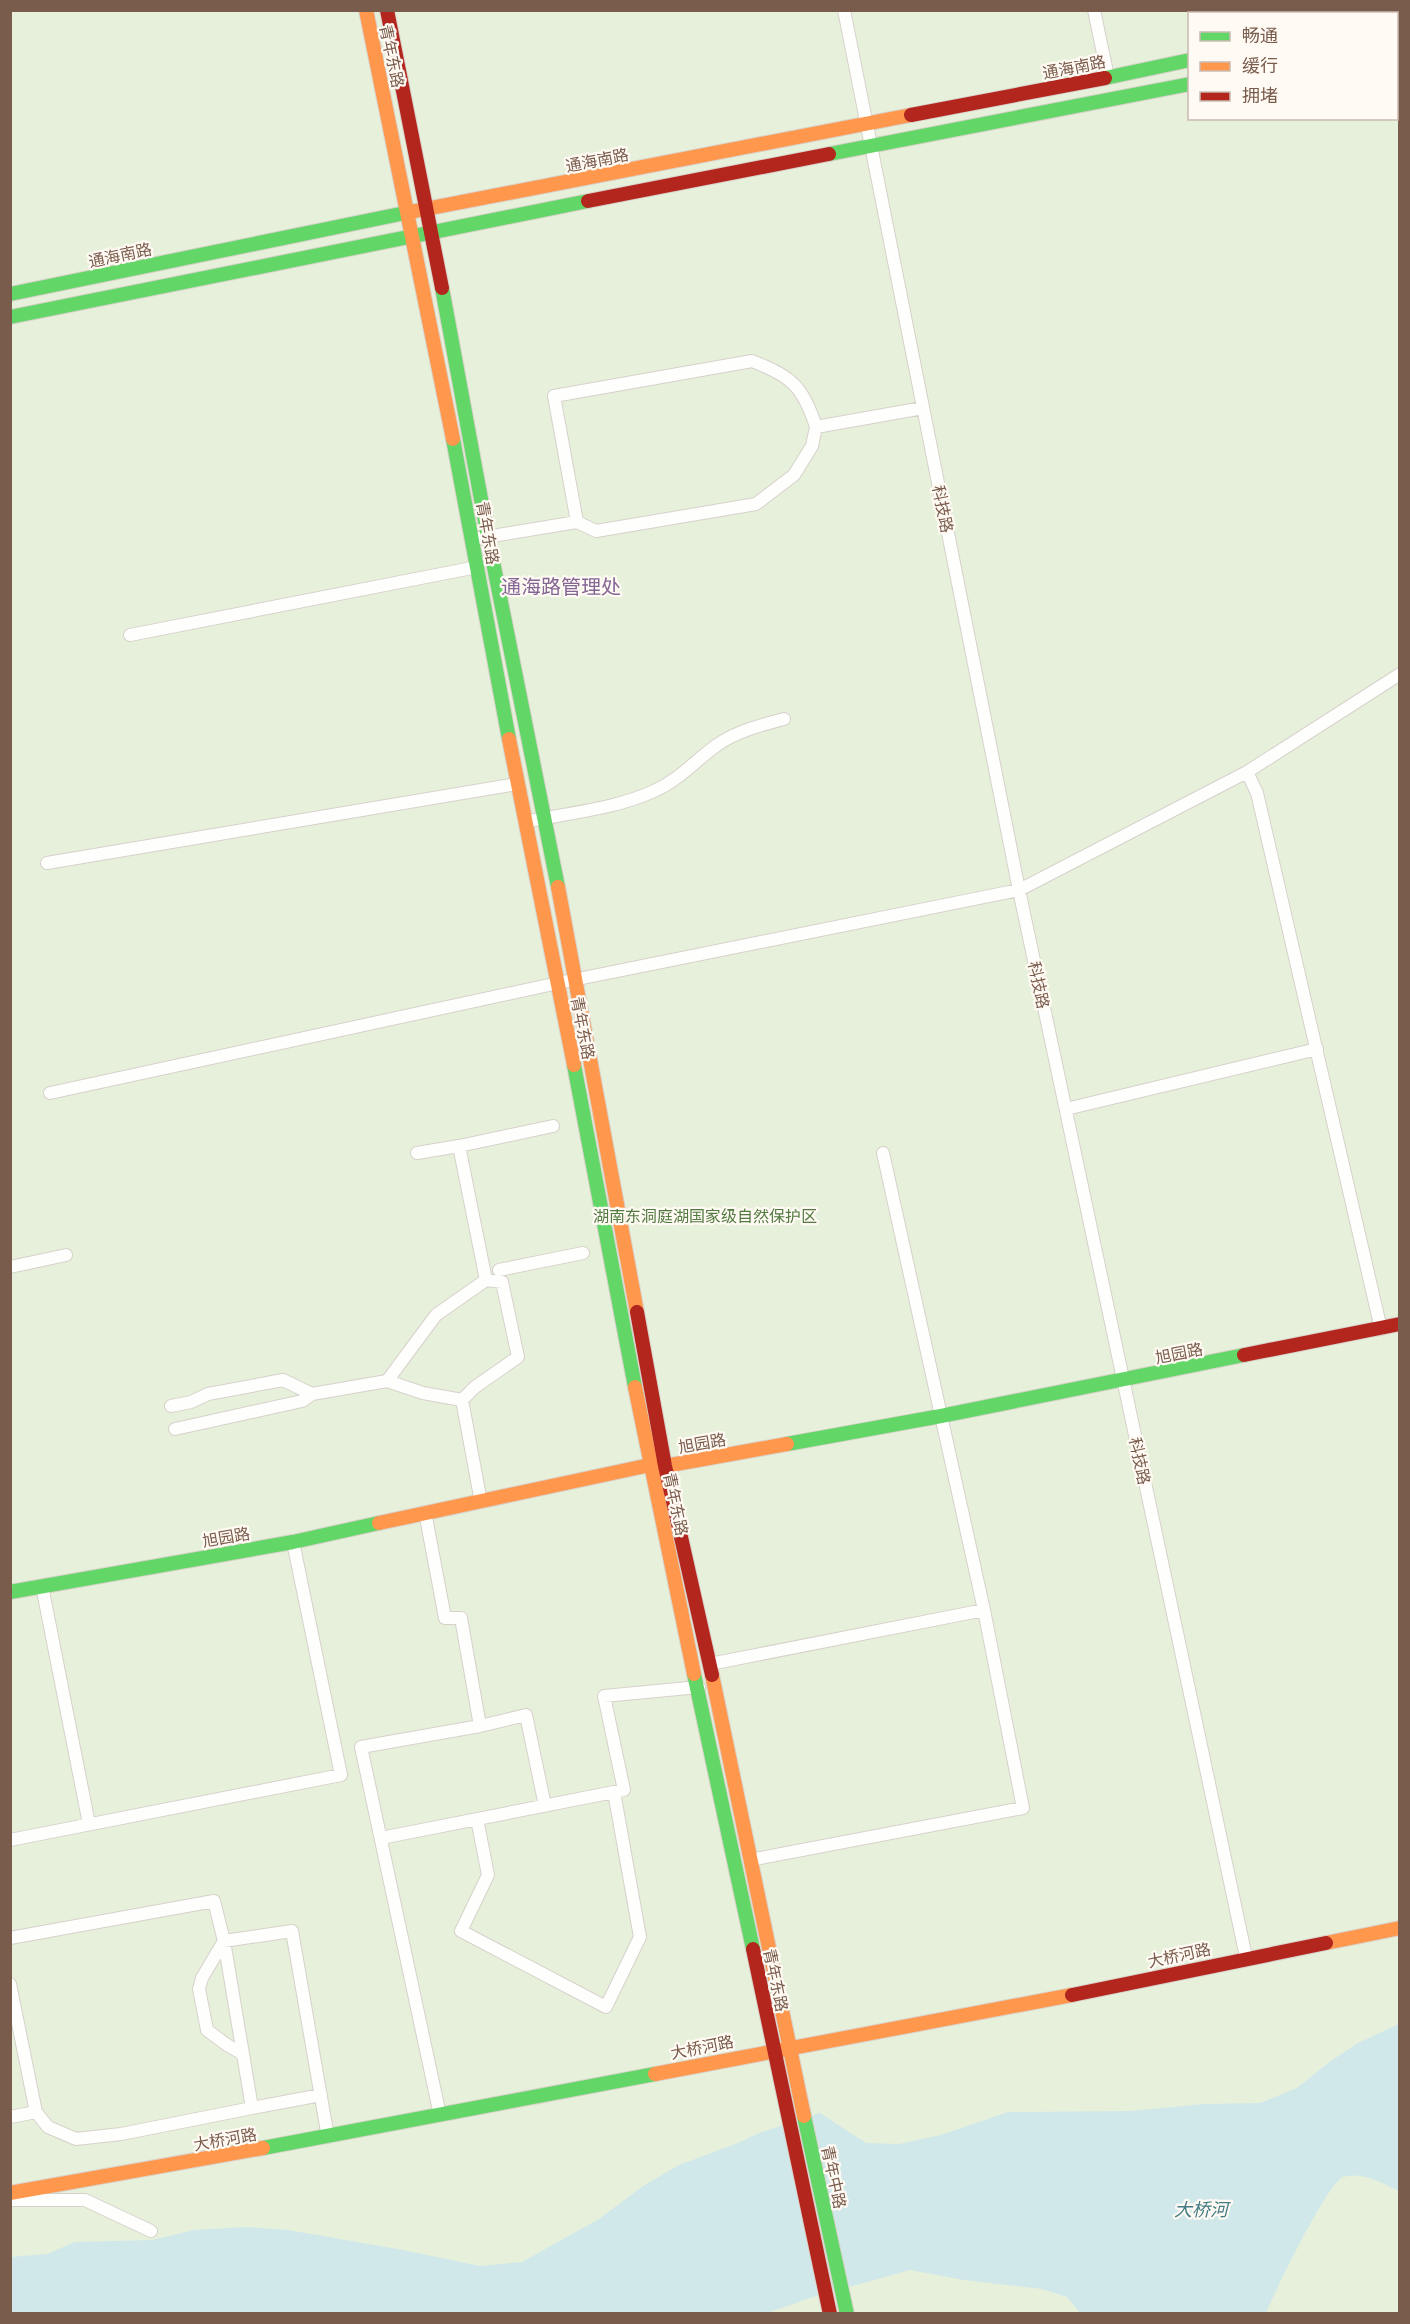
<svg xmlns="http://www.w3.org/2000/svg" width="1410" height="2324" font-family="'PT Sans Narrow','Noto Sans SC',sans-serif">
  <style>
    .green { fill: #e7f0db; fill-rule: evenodd }
    .water { fill: #d0e8ea }
    .lines { fill: none; stroke-linecap: round; stroke-linejoin: round }
    .street-casing { stroke: #d7d1cb; stroke-width: 14 }
    .fast-casing { stroke: #d9d2cb; stroke-width: 16 }
    .slow-casing { stroke: #d9d2cb; stroke-width: 16 }
    .jam-casing { stroke: #d9d2cb; stroke-width: 16 }
    .street { stroke: #fefefd; stroke-width: 12 }
    .fast { stroke: #63d668; stroke-width: 14 }
    .slow { stroke: #ff974d; stroke-width: 14 }
    .jam { stroke: #b3261e; stroke-width: 14 }
    .labels { text-anchor: middle; dominant-baseline: central; stroke-width: 4.5; stroke-linejoin: round; paint-order: stroke }
    .street-label { font-size: 16px; fill: #7a5c4d; stroke: #fffaf3 }
    .park-label { font-size: 16px; fill: #537a41; stroke: #fffaf3 }
    .water-label { font-size: 18px; font-style: italic; fill: #437c86; stroke: #fffaf3 }
    .quarter-label { font-size: 20px; fill: #846695; stroke: #fffaf3 }
  </style>
  <rect width="100%" height="100%" fill="#f9f5f0"/>
  <path class="green" d="M11,11H1399V2313H11ZM1190,14H1396V118H1190Z"/>
  <path class="water" d="M1399,2024V2191C1382,2183 1363,2171 1343,2177C1328,2182 1274,2293 1266,2313H1080L1067,2297L1042,2289L964,2280L910,2270L813,2297L767,2313L11,2314L10,2257L47,2254L75,2242L152,2240L194,2230L247,2227L288,2230L403,2250L480,2266L522,2262L599,2219L643,2186L679,2165L738,2143L759,2133L820,2113L866,2143L899,2144L941,2135L1008,2112L1130,2111L1204,2104L1260,2103L1297,2088L1328,2063L1358,2043Z"/>
  <g class="lines">
    <defs>
      <path id="street" d="M844,10L1019,890L1246,1957
        M1094,10L1108,77
        M577,522L554,396L752,361C791,376 803,386 816,427
        M480,538L577,522L596,531L756,504L794,475L812,446L816,427L923,408
        M130,635L477,567
        M1247,772L1257,793L1381,1329
        M525,822C568,813 615,809 654,791C679,780 696,760 717,745C737,731 761,725 784,719
        M47,863L517,784
        M50,1093L558,983L1019,890L1247,772L1400,674
        M1066,1109L1317,1049
        M417,1153L459,1146
        M10,1267L66,1255
        M499,1270L583,1253
        M486,1280L459,1146L553,1126
        M387,1381L436,1315L486,1280L502,1282L518,1357L475,1387L462,1400
        M171,1406L191,1402L208,1394L283,1380L312,1394
        M175,1429L302,1401L312,1394L387,1381L423,1393L462,1400L481,1502
        M425,1512L445,1618H461L480,1726L361,1747L440,2115
        M42,1586L89,1824
        M710,1664L984,1610
        M480,1726L526,1715L545,1806
        M477,1819L488,1875L461,1931L606,2007L640,1937L614,1792
        M381,1838L624,1790L604,1696L699,1687
        M10,1840L341,1775L293,1542
        M750,1860L1023,1808L984,1610L883,1153
        M10,1938L214,1901L224,1941L243,2054
        M10,1984L36,2112L10,2117
        M321,2095L252,2108L243,2054L227,2045L207,2030L199,1989L202,1978L224,1941L292,1931L328,2137
        M36,2112L48,2127L76,2139L121,2134L252,2108
        M10,2200H85L151,2231"/>
      <path id="fast" d="M1105,78L1190,60
        M829,154L1190,84
        M442,288L488,537L558,887
        M10,294L410,212
        M10,317L588,201
        M453,439L509,739
        M574,1065L635,1387
        M787,1444L941,1416L1244,1355
        M10,1592L293,1542L379,1523
        M694,1674L753,1949
        M804,2116L847,2314
        M263,2148L655,2074"/>
      <path id="slow" d="M366,10L453,439
        M1381,10V14
        M1396,15L1400,14
        M1396,43L1400,42
        M410,212L911,115
        M509,739L574,1065
        M558,887L637,1312
        M635,1387L694,1674
        M379,1523L650,1465L665,1466L787,1444
        M712,1675L804,2116
        M1326,1943L1400,1928
        M655,2074L1072,1995
        M10,2193L263,2148"/>
      <path id="jam" d="M387,10L442,288
        M1396,77L1400,89
        M911,115L1105,78
        M588,201L829,154
        M637,1312L665,1466L712,1675
        M1244,1355L1400,1324
        M753,1949L830,2314
        M1072,1995L1326,1943"/>
    </defs>
    <use href="#street" class="street-casing"/>
    <use href="#fast" class="fast-casing"/>
    <use href="#slow" class="slow-casing"/>
    <use href="#jam" class="jam-casing"/>
    <use href="#street" class="street"/>
    <use href="#fast" class="fast"/>
    <use href="#slow" class="slow"/>
    <use href="#jam" class="jam"/>
  </g>
  <g class="labels">
    <g class="street-label">
      <text transform="translate(392 56) rotate(78)">青年东路</text>
      <text transform="translate(1074 67) rotate(-11)">通海南路</text>
      <text transform="translate(597 160) rotate(-11)">通海南路</text>
      <text transform="translate(120 255) rotate(-12)">通海南路</text>
      <text transform="translate(943 509) rotate(79)">科技路</text>
      <text transform="translate(488 533) rotate(80)">青年东路</text>
      <text transform="translate(1039 985) rotate(78)">科技路</text>
      <text transform="translate(583 1028) rotate(79)">青年东路</text>
      <text transform="translate(1179 1353) rotate(-11)">旭园路</text>
      <text transform="translate(702 1443) rotate(-10)">旭园路</text>
      <text transform="translate(1140 1461) rotate(78)">科技路</text>
      <text transform="translate(676 1504) rotate(78)">青年东路</text>
      <text transform="translate(226 1537) rotate(-10)">旭园路</text>
      <text transform="translate(1179 1955) rotate(-12)">大桥河路</text>
      <text transform="translate(776 1980) rotate(78)">青年东路</text>
      <text transform="translate(702 2047) rotate(-11)">大桥河路</text>
      <text transform="translate(225 2139) rotate(-10)">大桥河路</text>
      <text transform="translate(834 2177) rotate(78)">青年中路</text>
    </g>
    <g class="park-label">
      <text x="705" y="1216">湖南东洞庭湖国家级自然保护区</text>
    </g>
    <g class="water-label">
      <text x="1201" y="2209">大桥河</text>
    </g>
    <g class="quarter-label">
      <text x="561" y="587">通海路管理处</text>
    </g>
  </g>
  <rect width="1410" height="2324" fill="none" stroke="#7a5c4d" stroke-width="24"/>
  <rect x="1188" y="12" width="210" height="108" fill="#fffaf3" stroke="#cabbb1" stroke-width="1.5"/>
  <rect x="1200" y="32" width="30" height="9" fill="#63d668" stroke="#cabbb1" stroke-width="1.5"/>
  <text x="1242" y="42" font-size="18" fill="#7a5c4d">畅通</text>
  <rect x="1200" y="62" width="30" height="9" fill="#ff974d" stroke="#cabbb1" stroke-width="1.5"/>
  <text x="1242" y="72" font-size="18" fill="#7a5c4d">缓行</text>
  <rect x="1200" y="92" width="30" height="9" fill="#b3261e" stroke="#cabbb1" stroke-width="1.5"/>
  <text x="1242" y="102" font-size="18" fill="#7a5c4d">拥堵</text>
</svg>
